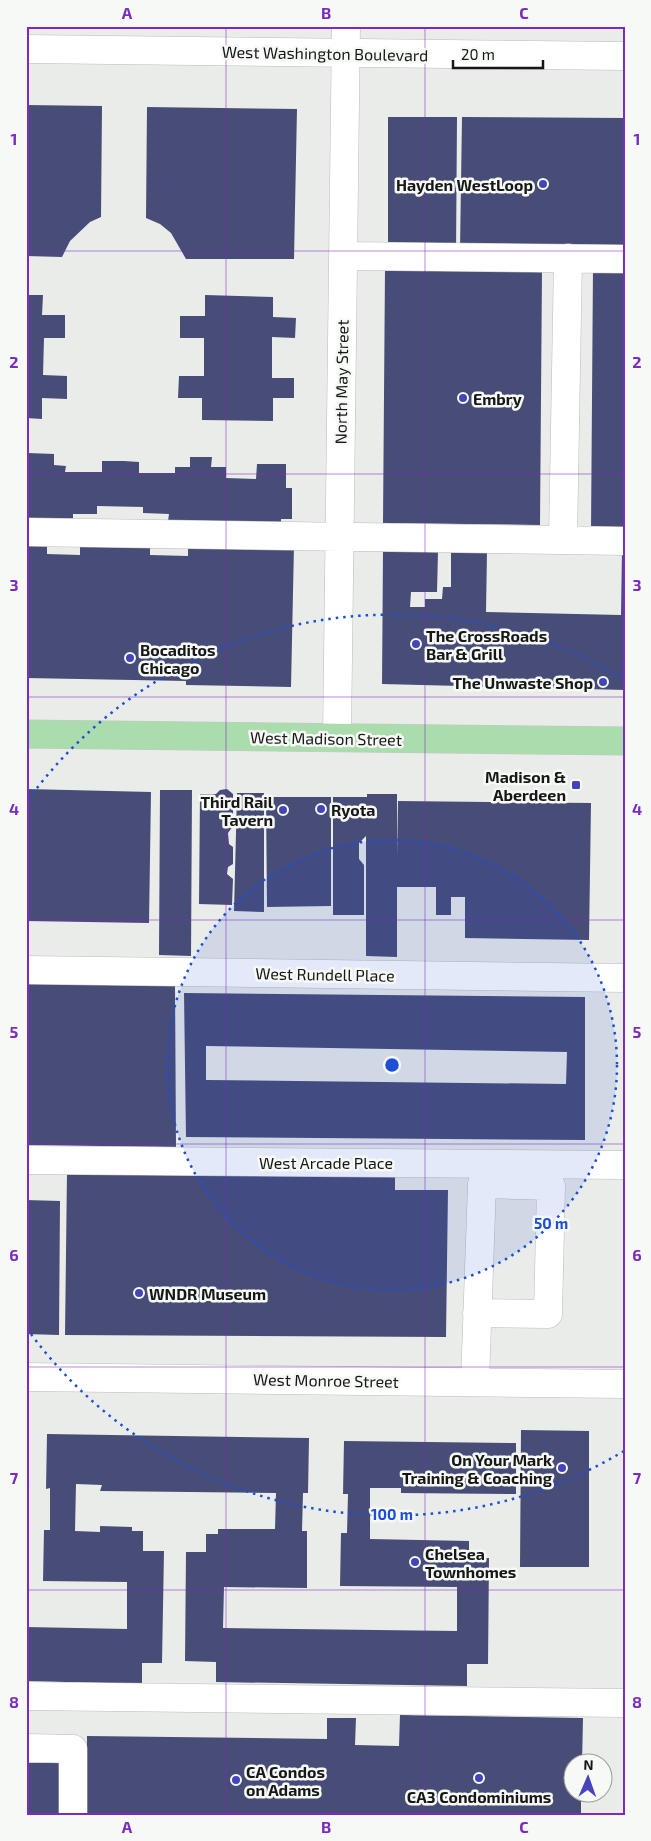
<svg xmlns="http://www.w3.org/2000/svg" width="651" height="1841" font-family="'Exo 2',sans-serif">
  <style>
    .building { fill: #484d77; fill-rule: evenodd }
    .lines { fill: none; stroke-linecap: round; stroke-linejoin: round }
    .minor-casing { stroke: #babcba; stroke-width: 29 }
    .major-casing { stroke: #c7c7c7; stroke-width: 29 }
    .minor { stroke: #fff; stroke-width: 28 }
    .major { stroke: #aadcad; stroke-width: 28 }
    .grid { fill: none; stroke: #7b2cbf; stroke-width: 1; stroke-opacity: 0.55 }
    .ring { fill: none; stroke: #1d4ed8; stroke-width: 2.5; stroke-dasharray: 2.5 5 }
    .poi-dot { fill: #4644ba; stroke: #f6f9f6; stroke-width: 2 }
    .labels { text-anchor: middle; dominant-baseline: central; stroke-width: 5; stroke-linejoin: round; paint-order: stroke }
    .street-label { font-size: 16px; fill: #161716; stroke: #f6f9f6 }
    .poi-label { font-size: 16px; font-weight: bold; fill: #161716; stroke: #f6f9f6; text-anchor: start }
    .centre { fill: #1d4ed8; stroke: #f6f9f6; stroke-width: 2.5 }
    .ring-label { font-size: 15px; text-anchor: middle; font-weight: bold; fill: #1d4ed8; stroke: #f6f9f6; stroke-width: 5; stroke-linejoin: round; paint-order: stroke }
    .neatline { fill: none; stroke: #7b2cbf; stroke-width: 2 }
    .grid-label { font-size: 16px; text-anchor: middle; font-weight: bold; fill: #7b2cbf }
  </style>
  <rect width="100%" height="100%" fill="#e9ece9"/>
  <path class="building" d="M26,105L102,106L101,217L90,222L70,241L62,257L26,256Z
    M147,107L297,109L294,259H186L171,233L160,224L146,218Z
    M388,117H457L456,254L388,253Z
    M462,117L625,118V252L460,250Z
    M593,267L625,268V531H591Z
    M385,269L542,270L540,525L383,523Z
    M26,295H43L42,315H65V338H44L43,375L67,376V399L42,398V419L26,418Z
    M205,295L273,297V317L296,318L295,338L272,337V378H294V398H273V421L202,420V398H178L179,376H204V338H180V316H205Z
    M28,453L54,454V465L66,466L65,472H102V461H124L139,462V473H175V467H190V457H212L211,467H226V478L256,479L257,464H286V488H292V519H281V524L168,521L169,514L143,513V507L97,506V514H73V522L26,521Z
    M26,541L47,542V554L80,555V541L150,542V555L188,556V543L294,545L291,687L186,685V681L26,678Z
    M451,550L487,551L486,612L621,615L622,551H625V690L382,684L383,551L438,552L437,592H411L410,607H425V599H442L443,587H451Z
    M26,789L151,792L149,923L26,921Z
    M227,789L233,794V826L228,833L229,844L233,847V864L228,867L227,874L233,879L232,905L199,904L200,794H216L220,790Z
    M160,790H192L191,956L159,955Z
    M237,793H264V912L234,911Z
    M367,794H397V856L398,801L591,803L589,940L465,938V897H451V915H436V887H397V957L366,956V836L359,843V859L364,865V915H333V797H367Z
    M266,797H331V906L267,907Z
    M26,980L175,982L176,1147L26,1145Z
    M184,993L585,997V1140L186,1137ZM206,1046L567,1052L566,1084L206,1080Z
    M67,1172L395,1176V1190H448L446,1337L65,1335Z
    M26,1200L60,1201L59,1335L26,1334Z
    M521,1430L589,1431V1567H520Z
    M47,1434L309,1438L308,1493H303L302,1531H307V1588L224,1587L223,1628L457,1631V1587L340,1586L341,1533H347L348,1494H343L344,1441L516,1443V1494L401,1493V1488H370V1539L469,1541V1558H489L488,1664H467V1686L216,1682V1662L185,1661L186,1552H206V1534H218V1529H275L276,1493L100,1491L102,1485L76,1484L75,1531L100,1532V1526L132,1527V1531H143V1551H164L162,1663H142V1684L26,1681V1627L127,1629V1582L43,1581L44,1530H50V1488L46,1489Z
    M400,1715L583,1718L582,1764H574V1794H581V1815H87V1736L327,1739V1718H356L355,1745L399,1746Z
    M26,1763H63L62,1815H26Z"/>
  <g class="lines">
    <defs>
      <path id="minor" d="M26,49L625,56
        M343,256L625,259
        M26,532L625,541
        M563,540L568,258
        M337,737L346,26
        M26,970L625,978
        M26,1160L625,1165
        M26,1377L625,1384
        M475,1382L482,1184L551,1186L548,1314L477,1313
        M26,1696L625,1703
        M26,1748L73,1749V1815"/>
      <path id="major" d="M26,734L625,741"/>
    </defs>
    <use href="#minor" class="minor-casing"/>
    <use href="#major" class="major-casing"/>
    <use href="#minor" class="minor"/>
    <use href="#major" class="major"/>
  </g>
  <path class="grid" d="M226,26V1815M425,26V1815M26,251H625M26,474H625M26,697H625M26,920H625M26,1144H625M26,1367H625M26,1590H625"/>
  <circle cx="392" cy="1065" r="225" fill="#1d4ed8" fill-opacity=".12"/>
  <g class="ring">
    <circle cx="392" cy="1065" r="225"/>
    <path d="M624 1451A450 450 0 0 1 28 1330M28 800A450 450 0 0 1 624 679"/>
  </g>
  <g class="poi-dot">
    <circle cx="543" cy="184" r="5"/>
    <circle cx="463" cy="398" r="5"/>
    <circle cx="416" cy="644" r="5"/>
    <circle cx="130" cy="658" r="5"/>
    <circle cx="603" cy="682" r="5"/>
    <rect x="571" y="780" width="10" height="10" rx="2.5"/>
    <circle cx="321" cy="809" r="5"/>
    <circle cx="283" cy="810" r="5"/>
    <circle cx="139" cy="1293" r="5"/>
    <circle cx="562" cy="1468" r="5"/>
    <circle cx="415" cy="1562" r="5"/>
    <circle cx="479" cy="1778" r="5"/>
    <circle cx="236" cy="1780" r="5"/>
  </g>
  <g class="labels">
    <g class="street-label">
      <text transform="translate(325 53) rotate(1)">West Washington Boulevard</text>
      <text transform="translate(341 382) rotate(-89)">North May Street</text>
      <text transform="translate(326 738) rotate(1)">West Madison Street</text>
      <text transform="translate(325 974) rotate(1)">West Rundell Place</text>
      <text x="326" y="1162">West Arcade Place</text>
      <text transform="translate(326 1380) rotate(1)">West Monroe Street</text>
    </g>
    <g class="poi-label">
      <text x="533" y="184" text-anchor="end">Hayden WestLoop</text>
      <text x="473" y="398">Embry</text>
      <text x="426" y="635">The CrossRoads<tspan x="426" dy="18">Bar &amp; Grill</tspan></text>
      <text x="140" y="649">Bocaditos<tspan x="140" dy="18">Chicago</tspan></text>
      <text x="593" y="682" text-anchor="end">The Unwaste Shop</text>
      <text x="566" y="776" text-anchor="end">Madison &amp;<tspan x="566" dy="18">Aberdeen</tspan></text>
      <text x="273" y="801" text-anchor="end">Third Rail<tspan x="273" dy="18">Tavern</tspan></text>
      <text x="331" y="809">Ryota</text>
      <text x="149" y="1293">WNDR Museum</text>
      <text x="552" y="1459" text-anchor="end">On Your Mark<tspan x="552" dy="18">Training &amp; Coaching</tspan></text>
      <text x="425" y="1553">Chelsea<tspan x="425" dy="18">Townhomes</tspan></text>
      <text x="246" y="1771">CA Condos<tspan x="246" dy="18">on Adams</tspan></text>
      <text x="479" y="1796" text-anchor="middle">CA3 Condominiums</text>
    </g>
  </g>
  <circle cx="392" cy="1065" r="8" class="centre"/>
  <g class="ring-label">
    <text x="551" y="1229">50 m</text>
    <text x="392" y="1520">100 m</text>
  </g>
  <rect width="651" height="1841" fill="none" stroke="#f6f9f6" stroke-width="55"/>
  <g transform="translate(588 1778) rotate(2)"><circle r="24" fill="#f6f9f6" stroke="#9c9f9c"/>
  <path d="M0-4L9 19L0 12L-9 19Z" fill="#4644ba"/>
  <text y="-8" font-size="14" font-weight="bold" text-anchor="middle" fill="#161716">N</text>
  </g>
  <path d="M453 60v8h90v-8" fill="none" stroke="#161716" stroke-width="2.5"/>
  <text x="461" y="60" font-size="15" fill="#161716" stroke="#f6f9f6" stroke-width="4" paint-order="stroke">20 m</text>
  <rect x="28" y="28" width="596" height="1786" class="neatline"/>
  <g class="grid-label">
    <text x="127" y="19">A</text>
    <text x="326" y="19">B</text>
    <text x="524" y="19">C</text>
    <text x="14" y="145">1</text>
    <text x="637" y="145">1</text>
    <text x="14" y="368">2</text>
    <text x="637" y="368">2</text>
    <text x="14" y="591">3</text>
    <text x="637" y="591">3</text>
    <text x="14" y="815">4</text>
    <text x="637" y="815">4</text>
    <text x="14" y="1038">5</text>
    <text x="637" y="1038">5</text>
    <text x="14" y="1261">6</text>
    <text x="637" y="1261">6</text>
    <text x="14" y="1484">7</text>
    <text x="637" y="1484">7</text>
    <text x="14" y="1708">8</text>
    <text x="637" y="1708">8</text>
    <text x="127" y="1833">A</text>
    <text x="326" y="1833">B</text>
    <text x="524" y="1833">C</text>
  </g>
</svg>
